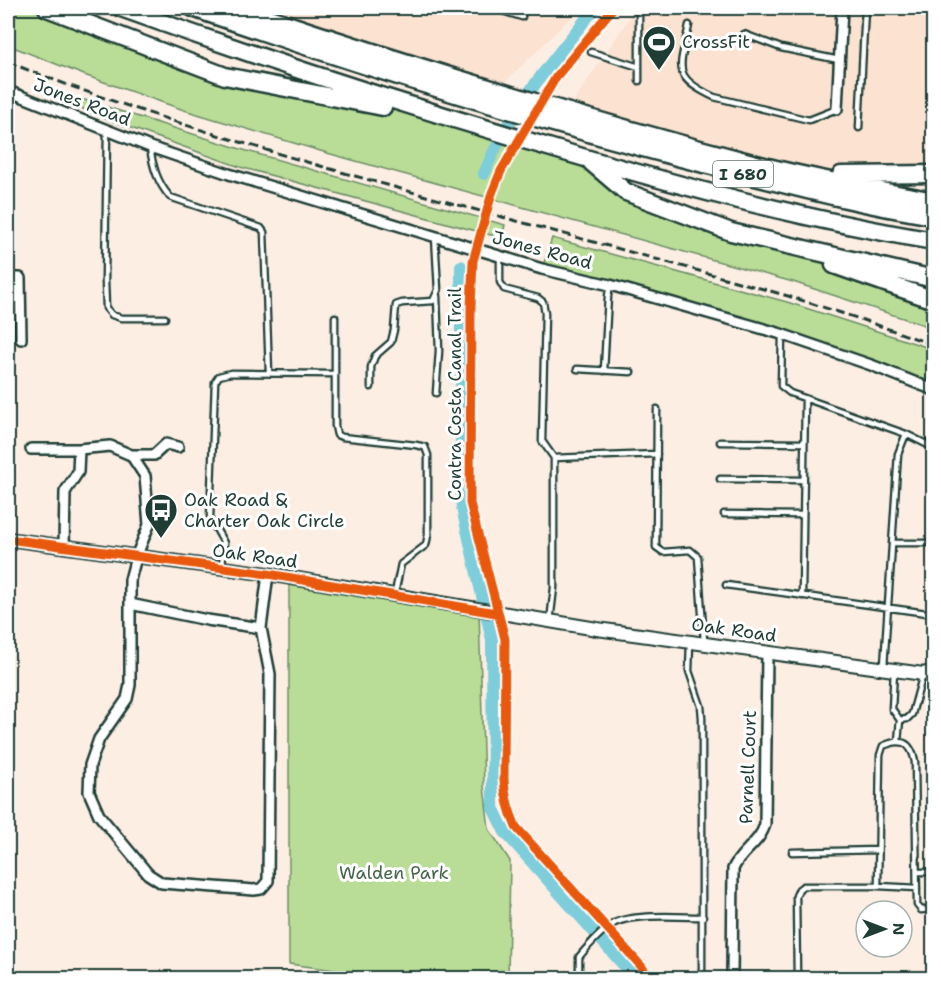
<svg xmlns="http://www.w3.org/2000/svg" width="941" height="986" font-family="'Shantell Sans',sans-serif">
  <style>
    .built { fill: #fbe2d1 }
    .green { fill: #b9dd97; stroke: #6c8d66; stroke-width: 1.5 }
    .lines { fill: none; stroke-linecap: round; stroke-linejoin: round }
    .canal { stroke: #7ecdda; stroke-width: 12 }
    .service-casing { stroke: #1f3d34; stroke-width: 9 }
    .minor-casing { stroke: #1f3d34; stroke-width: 14 }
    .secondary-casing { stroke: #1f3d34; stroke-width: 16 }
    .motorway-casing { stroke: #1f3d34; stroke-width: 21 }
    .service { stroke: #fff; stroke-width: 4.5 }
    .minor { stroke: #fff; stroke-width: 9 }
    .secondary { stroke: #fff; stroke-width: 12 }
    .motorway { stroke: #fff; stroke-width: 16 }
    .rail { stroke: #1f3d34; stroke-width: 3; stroke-dasharray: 9 4.5; stroke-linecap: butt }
    .cycleway-casing { stroke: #fff; stroke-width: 13 }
    .cycleway { stroke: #e8590c; stroke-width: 9 }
    .labels { text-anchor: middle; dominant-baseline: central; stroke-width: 6; stroke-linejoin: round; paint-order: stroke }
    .shield { fill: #fff; stroke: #627771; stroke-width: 1.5 }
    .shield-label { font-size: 16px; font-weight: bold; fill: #1f3d34 }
    .poi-label { font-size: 18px; fill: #1f3d34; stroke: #fff; text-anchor: start }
    .street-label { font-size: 18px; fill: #1f3d34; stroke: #fff }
    .park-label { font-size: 18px; fill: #46654d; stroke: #fff }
  </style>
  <rect width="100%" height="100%" fill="#fdeee4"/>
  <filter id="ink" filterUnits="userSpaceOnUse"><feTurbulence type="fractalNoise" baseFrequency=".0167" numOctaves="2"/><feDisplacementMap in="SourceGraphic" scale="12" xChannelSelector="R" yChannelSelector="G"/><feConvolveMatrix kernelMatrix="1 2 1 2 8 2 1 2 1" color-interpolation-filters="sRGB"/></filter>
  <g filter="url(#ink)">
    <path class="built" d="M239,8H581L496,91Z
      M636,8H933V174L809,176L566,112Z"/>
    <path class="green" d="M8,8H47L225,76L461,121L588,159L626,192L777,243L933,300V328L793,282L327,153L184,110L84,75L8,45Z
      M72,96L247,151L505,225L502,238L240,167L106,119L70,103Z
      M552,238L787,302L923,346L933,351V390L826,349L542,269Z
      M289,577L479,611L484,786L489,829L510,861L508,978H396L289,964Z"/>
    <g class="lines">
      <path class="canal" d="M484,174C508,112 554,59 595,8
        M461,266V493L462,508L492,640L493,808L505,832L635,978"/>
      <defs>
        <path id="service" d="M493,8L522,17V8
          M934,16V39
          M689,25C681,67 669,76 714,97L809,120L837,109
          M744,34L781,48L839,60
          M591,52L639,67
          M639,81V8
          M859,128L865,8
          M107,130L105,281L106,308L112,315L121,318H165
          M150,148C153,167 157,182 170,197L261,228L264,232L269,373
          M500,256V282L504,289L538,298L543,302L545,313L542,441L554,458V588L550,621
          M335,317V426L337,435L342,437L416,445L425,447L428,455V535L426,545L401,564L395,593
          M782,334L781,386L790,393L906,434L898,454L884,666
          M577,369L631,372
          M604,371L608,296L610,285
          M371,387V367L375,356L391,342L394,330L396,305L402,303L433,301L438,290L435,236
          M436,393L439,351L437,296
          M657,409L656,547L663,552L690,550L698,557L704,641
          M906,434L934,448
          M720,442L804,443
          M554,458L657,454
          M720,479L804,480
          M724,514L803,515
          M892,543H934
          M222,567L224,543L210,518L215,382L219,376L231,373L335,374
          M726,585L934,614
          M802,596L805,399
          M690,642L689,671L701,706L702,718V978
          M894,670L892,709L900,720L907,719L912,714L923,674
          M898,741L900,720
          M792,852L878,850
          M917,872H934
          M878,886L880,755L883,746C901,738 911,741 915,762L917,905L921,910L934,909
          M579,978V957C589,945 600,932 613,924C631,913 681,917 703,917
          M797,978L796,896L799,889L803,886H878L917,888"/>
        <path id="minor" d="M8,91L150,147L229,174L542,269L610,285L778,333L871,365L934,390
          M837,109L842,8
          M8,278H20L21,339
          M31,449H79
          M131,455H154L166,444L178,447
          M64,547L65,492L78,472L79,449L110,446L131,455L145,476L149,525L136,557L130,580V685L127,699L99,739L90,765L89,792L99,815L148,874L162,883L254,890L261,889L268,881L270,674L261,628L268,574
          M130,604L207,620L261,628
          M732,978L733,869C740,852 761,842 765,824L767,653"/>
        <path id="secondary" d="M8,539L268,574L597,629L923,674L934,671"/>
        <path id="motorway" d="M47,8L225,76L383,107
          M121,8C259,58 398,103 538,144C668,183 800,219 934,241
          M193,8C361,66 531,120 704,164C780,183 856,204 934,216
          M239,8C411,66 584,119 760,165C817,180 876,190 934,201
          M592,163L626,192L731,232L934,279
          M841,175L934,174
          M834,265L934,300"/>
      </defs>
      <use href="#service" class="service-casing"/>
      <use href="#minor" class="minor-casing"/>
      <use href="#secondary" class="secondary-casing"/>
      <use href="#motorway" class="motorway-casing"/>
      <use href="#service" class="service"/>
      <use href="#minor" class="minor"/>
      <use href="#secondary" class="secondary"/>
      <use href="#motorway" class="motorway"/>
      <path class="rail" d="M8,62C95,97 184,125 273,152C444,203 617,247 788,296L860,319L934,345"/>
      <defs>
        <path id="cycleway" d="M613,8L556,77L501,171L492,193L473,261L471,307L470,503L505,639L504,780C505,798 509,811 516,827L642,967L649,978
          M8,539L268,574L496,613"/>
      </defs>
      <use href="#cycleway" class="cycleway-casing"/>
      <use href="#cycleway" class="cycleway"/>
    </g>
  </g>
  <defs>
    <symbol id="stadium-pin" viewBox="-11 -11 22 30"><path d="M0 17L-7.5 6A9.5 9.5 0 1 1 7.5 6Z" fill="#1f3d34" stroke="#fff"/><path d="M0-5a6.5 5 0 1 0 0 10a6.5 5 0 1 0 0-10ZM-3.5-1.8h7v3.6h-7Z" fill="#fff"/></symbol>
    <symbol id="bus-pin" viewBox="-11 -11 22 30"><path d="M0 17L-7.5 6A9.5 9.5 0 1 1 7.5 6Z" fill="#1f3d34" stroke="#fff"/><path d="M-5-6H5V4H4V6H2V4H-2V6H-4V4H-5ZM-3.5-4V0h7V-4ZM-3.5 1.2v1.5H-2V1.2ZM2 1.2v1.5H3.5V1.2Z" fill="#fff"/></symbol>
  </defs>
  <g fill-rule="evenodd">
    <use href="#stadium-pin" x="640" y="23" width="38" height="52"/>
    <use href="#bus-pin" x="142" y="491" width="38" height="52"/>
  </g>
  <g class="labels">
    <rect class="shield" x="713" y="161" width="60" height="26" rx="4.5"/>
    <g class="shield-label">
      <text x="743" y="174">I 680</text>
    </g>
    <g class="poi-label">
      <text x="682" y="42">CrossFit</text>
      <text x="184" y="500">Oak Road &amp;<tspan x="184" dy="21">Charter Oak Circle</tspan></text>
    </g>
    <g class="street-label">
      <text transform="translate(82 102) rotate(21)">Jones Road</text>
      <text transform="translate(542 250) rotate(15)">Jones Road</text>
      <text transform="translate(455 394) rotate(-90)">Contra Costa Canal Trail</text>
      <text transform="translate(255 556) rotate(8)">Oak Road</text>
      <text transform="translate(734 630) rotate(8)">Oak Road</text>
      <text transform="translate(748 767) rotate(-88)">Parnell Court</text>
    </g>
    <g class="park-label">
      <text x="394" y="873">Walden Park</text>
    </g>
  </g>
  <rect width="941" height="986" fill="none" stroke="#fff" stroke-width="30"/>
  <rect x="15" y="15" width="911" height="956" fill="none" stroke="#1f3d34" stroke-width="2" filter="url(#ink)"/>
  <g transform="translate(884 929) rotate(90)"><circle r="28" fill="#ffffff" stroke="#a5b1ae" stroke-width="1.5"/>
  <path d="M0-4.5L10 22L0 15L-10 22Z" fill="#1f3d34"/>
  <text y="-9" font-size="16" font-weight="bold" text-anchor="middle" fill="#1f3d34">N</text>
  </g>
</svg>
